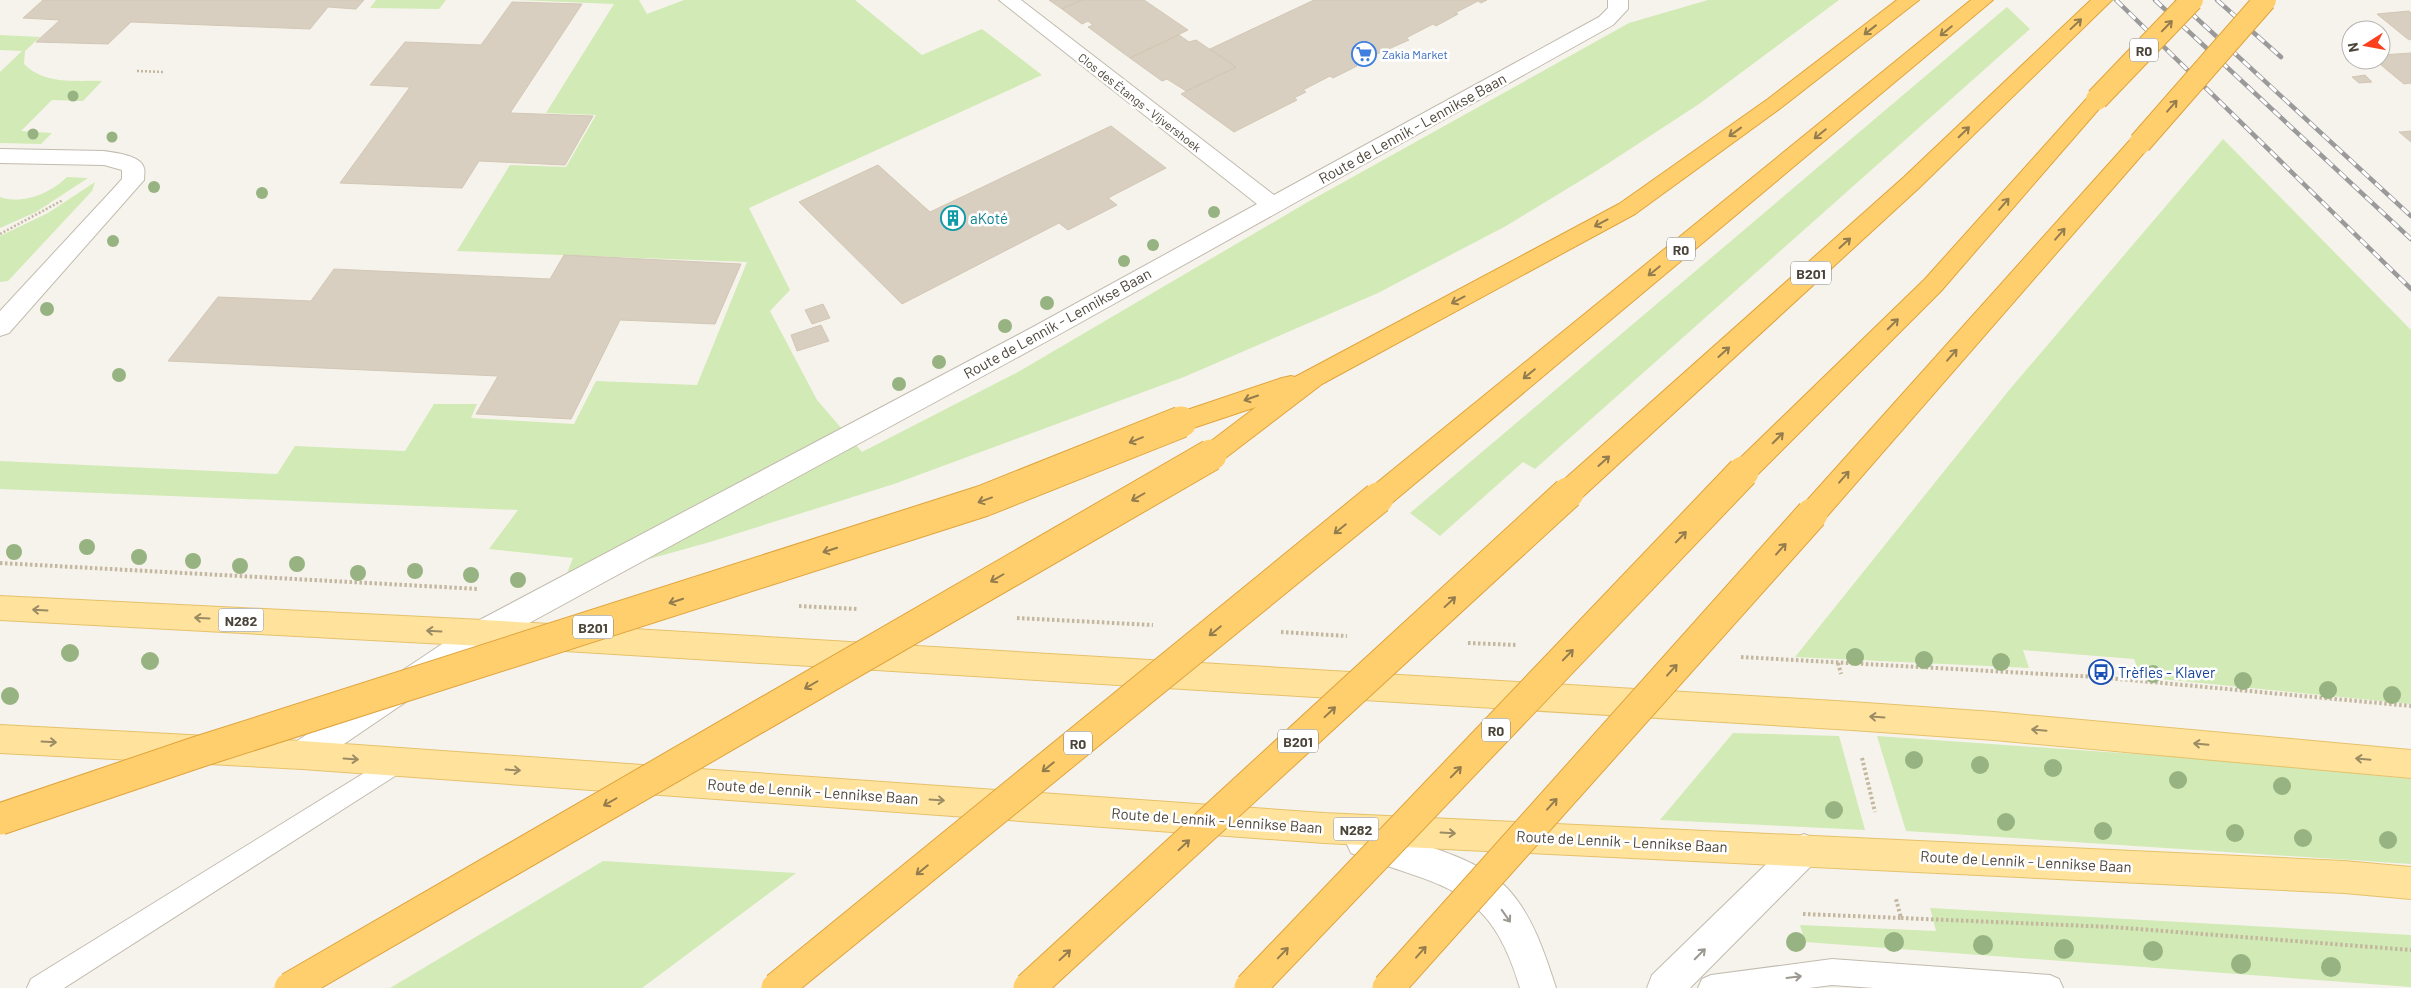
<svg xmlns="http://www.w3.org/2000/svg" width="2411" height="988" font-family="Barlow,sans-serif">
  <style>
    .green { fill: #d2eab5 }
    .building { fill: #d8cfc1; stroke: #d3c7b4 }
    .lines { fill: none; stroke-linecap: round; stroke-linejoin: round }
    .service-casing { stroke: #c2bbae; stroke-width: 2 }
    .minor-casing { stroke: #c2bbae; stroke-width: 2 }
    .primary-casing { stroke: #e6c16a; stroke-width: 2 }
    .motorway-casing { stroke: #e0a43c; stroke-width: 2 }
    .path-far1 { stroke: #c4b79f; stroke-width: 2.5; stroke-dasharray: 2 2; stroke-linecap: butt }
    .path { stroke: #c4b79f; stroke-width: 4; stroke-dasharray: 2.5 2.5; stroke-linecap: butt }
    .service { fill: #fff; fill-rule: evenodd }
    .minor { fill: #fff; fill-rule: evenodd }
    .primary { fill: #ffe39c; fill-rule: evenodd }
    .motorway { fill: #ffcf6e; fill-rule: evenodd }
    .rail-casing { stroke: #9a9a9a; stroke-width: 4.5 }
    .rail { stroke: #fff; stroke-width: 3; stroke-dasharray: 9; stroke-linecap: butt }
    .motorway-bridge-far1-casing { stroke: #e0a43c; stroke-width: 24; stroke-linecap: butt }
    .motorway-bridge-casing { stroke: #e0a43c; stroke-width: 33; stroke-linecap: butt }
    .motorway-bridge-far1 { stroke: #ffcf6e; stroke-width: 22 }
    .motorway-bridge { stroke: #ffcf6e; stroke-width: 31 }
    .tree { fill: #97b381 }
    .oneway { stroke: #937c4e }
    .oneway2 { stroke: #9c8c66 }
    .oneway3 { stroke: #9c9892 }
    .labels { text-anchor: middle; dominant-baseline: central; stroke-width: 5; stroke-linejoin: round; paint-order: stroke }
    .far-shop-label { font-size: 12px; fill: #366cbe; stroke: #fff; text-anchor: start }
    .far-street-label { font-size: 12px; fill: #4b4439; stroke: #fff }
    .shield { fill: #fff; stroke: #817c74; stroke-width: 1 }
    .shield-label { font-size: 14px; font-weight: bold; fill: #4b4439 }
    .street-label { font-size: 15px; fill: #4b4439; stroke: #fff }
    .culture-label { font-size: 15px; fill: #0d838f; stroke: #fff; text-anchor: start }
    .transit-label { font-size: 15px; fill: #164399; stroke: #fff; text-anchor: start }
  </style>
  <rect width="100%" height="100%" fill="#f6f3ec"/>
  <path class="green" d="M376,0H446L439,9L370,8Z
    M518,0H639L647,14L684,0H855L922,55L982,29L1042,75L749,208L790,290L770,311L817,400L862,452L1018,372L1306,203L1629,23L1708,0H1839L1699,104L1598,170L1506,226L1378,293L1184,377L894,484L710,542L563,583L573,558L489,549L518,510L0,489V461L277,474L295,446L405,451L434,404H477L471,418L574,424L596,381L697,385L747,262L457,251L510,165L566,167L596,115L546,113L614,4Z
    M2007,7L2030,29L1535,469L1523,462L1440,536L1410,513Z
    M0,35L40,37L25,51L24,64C45,85 74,80 102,81L83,101L52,100L21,131L52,133L41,144L0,143V72L22,51L0,50Z
    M2223,139L2411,330V704L2141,677L2134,659L2023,650L2029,668L1795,657L2010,389Z
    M67,177L88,178L36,212L0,228V197C23,205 51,193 67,177Z
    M95,182L92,191L8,281L0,282V236L48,213Z
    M1733,733L1839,736L1865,830L1660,820Z
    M1877,736L2221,760L2411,779V864L1906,831Z
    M603,861L796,873L642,988H390Z
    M1930,908L2411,935V987L1805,942L1800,925L1936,931Z"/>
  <path class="building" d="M43,0H364L356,9L328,7L310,29L131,22L108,44L36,42L60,20L23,18Z
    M1049,0H1082L1062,9Z
    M1082,0H1144L1188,30L1130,58L1088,27L1093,25L1088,21L1082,24L1062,9Z
    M1314,0H1487L1481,3L1478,1L1455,13L1458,14L1436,26L1433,24L1406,38L1409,40L1354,64L1357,66L1333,78L1330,76L1303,90L1306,92L1294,98L1297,100L1234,132L1181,94L1236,67L1210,49Z
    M512,2L582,4L510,113L593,116L565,165L479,161L462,188L340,183L410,87L370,85L405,42L481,45Z
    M2409,11L2411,13V39L2409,40L2377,14Z
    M1179,35L1189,42L1196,40L1236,67L1186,91L1167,79L1162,81L1130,58Z
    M2411,53V83L2404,84L2375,60H2381V55Z
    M2365,75L2372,82L2359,83L2352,77Z
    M1111,126L1166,168L1108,198L1117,205L1068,230L1059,223L902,304L799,202L878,165L930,212Z
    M2411,131V142L2399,132H2401Z
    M564,255L741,264L715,324L620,320L571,419L476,414L498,376L168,361L218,297L311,301L334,269L550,279Z
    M823,304L830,318L812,324L805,310Z
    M821,325L829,341L797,351L791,335Z"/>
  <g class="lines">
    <defs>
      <path id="service" d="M398,752L406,755L410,762L406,769L64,988H27L31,979Z
        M1832,959L2050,975L2059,979L2063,988H1874L1832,985L1809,988H1698L1702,979L1711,975Z"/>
      <path id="minor" d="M999,0H1021L1274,195L1599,17L1608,8V0H1628V9L1613,25L1051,339L494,642L313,765L302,769L291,765L286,755L291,745L472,624L1033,327L1257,204Z
        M0,149L104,151C115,153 141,155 144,168C145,171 144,176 144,180L9,333L0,336V311L114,188L122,179V170L104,165L0,163Z
        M1363,826C1407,841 1474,854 1507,888C1532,914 1545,954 1556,988H1520C1489,882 1441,888 1351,853L1346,842L1351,831Z
        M1804,834L1816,839L1821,850L1816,861L1690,988H1647L1652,975L1792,839Z"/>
      <path id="primary" d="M0,596L483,620L1852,702L1994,712L2411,750V778L1994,740L1852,730L483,646L0,620Z
        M0,725L302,741L1324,813L2344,861L2411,867V899L2344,893L1324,843L302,769L0,753Z"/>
      <path id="motorway" d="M1897,0H1919L1782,107L1635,214L1322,384L1220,462L1211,465L1202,462L1198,455L1202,448L1256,407L1181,432L1172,429L1168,422L1172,415L1282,378L1291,376L1295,377L1619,204L1768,99Z
        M1971,0H1993L1388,506L1378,509L1368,506L1364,498L1368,490Z
        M2091,0H2112L1920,187L1578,501L1568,504L1558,501L1554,493L1558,485L1904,177Z
        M2097,93L2104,95L2107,99L2104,103L1941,291L1753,479L1743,482L1733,479L1729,472L1733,465L1925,279L2090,95Z
        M2140,136L2148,138L2151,143L2148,148L1822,522L1812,525L1802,522L1798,514L1802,506L2132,138Z"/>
    </defs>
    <use href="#service" class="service-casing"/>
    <use href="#minor" class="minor-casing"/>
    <use href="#primary" class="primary-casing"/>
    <use href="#motorway" class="motorway-casing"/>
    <path class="path-far1" d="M137,71L164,72
      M0,234L63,200"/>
    <path class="path" d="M0,563L479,589
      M799,606L858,609
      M1017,618L1153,625
      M1281,632L1347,636
      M1468,643L1517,645
      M1741,657L2097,677L2411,706
      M1838,663L1841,674
      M1862,758L1875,812
      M1803,914L1901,918L1896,899
      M1901,918L2112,927L2411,950"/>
    <use href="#service" class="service"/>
    <use href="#minor" class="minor"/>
    <use href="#primary" class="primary"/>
    <use href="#motorway" class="motorway"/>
    <defs>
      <path id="rail" d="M2116,0L2411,289
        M2155,0L2411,239
        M2177,0L2411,216
        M2217,0L2281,57"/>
    </defs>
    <use href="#rail" class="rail-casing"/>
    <use href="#rail" class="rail"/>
    <defs>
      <path id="motorway-bridge-far1" d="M2097,99L2192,0
        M2140,143L2265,0"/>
      <path id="motorway-bridge" d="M0,819L198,752L983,501L1181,422
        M290,988L1211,455
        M777,988L1378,498
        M1029,988L1568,493
        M1250,988L1743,472
        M1388,988L1812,514"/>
    </defs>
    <use href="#motorway-bridge-far1" class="motorway-bridge-far1-casing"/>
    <use href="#motorway-bridge" class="motorway-bridge-casing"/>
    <use href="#motorway-bridge-far1" class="motorway-bridge-far1"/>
    <use href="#motorway-bridge" class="motorway-bridge"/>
  </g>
  <g class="tree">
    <circle cx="73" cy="96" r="5.5"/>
    <circle cx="33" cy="134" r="5.5"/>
    <circle cx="112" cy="137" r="5.5"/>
    <circle cx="154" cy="187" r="6"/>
    <circle cx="262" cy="193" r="6"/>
    <circle cx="1214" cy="212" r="6"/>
    <circle cx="113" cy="241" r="6"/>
    <circle cx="1153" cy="245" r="6"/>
    <circle cx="1124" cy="261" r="6"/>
    <circle cx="1047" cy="303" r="7"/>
    <circle cx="47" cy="309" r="7"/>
    <circle cx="1005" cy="326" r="7"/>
    <circle cx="939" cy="362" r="7"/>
    <circle cx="119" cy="375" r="7"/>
    <circle cx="899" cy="384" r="7"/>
    <circle cx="87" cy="547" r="8"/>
    <circle cx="14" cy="552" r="8"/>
    <circle cx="139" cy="557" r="8"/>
    <circle cx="193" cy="561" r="8"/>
    <circle cx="297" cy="564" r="8"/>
    <circle cx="240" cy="566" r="8"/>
    <circle cx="415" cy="571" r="8"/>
    <circle cx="358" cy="573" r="8"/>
    <circle cx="471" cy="575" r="8"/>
    <circle cx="518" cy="580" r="8"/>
    <circle cx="70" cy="653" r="9"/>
    <circle cx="1855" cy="657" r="9"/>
    <circle cx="1924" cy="660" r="9"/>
    <circle cx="150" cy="661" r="9"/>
    <circle cx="2001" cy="662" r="9"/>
    <circle cx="2153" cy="674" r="9"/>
    <circle cx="2243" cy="681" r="9"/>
    <circle cx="2328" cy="690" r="9"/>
    <circle cx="2392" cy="695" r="9"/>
    <circle cx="10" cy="696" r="9"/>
    <circle cx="1914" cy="760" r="9"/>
    <circle cx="1980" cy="765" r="9"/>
    <circle cx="2053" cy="768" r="9"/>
    <circle cx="2178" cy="780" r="9"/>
    <circle cx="2282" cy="786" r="9"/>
    <circle cx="1834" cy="810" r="9"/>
    <circle cx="2006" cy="822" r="9"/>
    <circle cx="2103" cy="831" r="9"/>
    <circle cx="2235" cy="833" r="9"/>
    <circle cx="2303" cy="838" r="9"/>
    <circle cx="2388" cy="840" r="9"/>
    <circle cx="1796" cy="942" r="10"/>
    <circle cx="1894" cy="942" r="10"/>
    <circle cx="1983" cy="945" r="10"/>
    <circle cx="2064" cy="949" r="10"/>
    <circle cx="2153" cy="951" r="10"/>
    <circle cx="2241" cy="964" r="10"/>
    <circle cx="2331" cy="967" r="10"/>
  </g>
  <defs><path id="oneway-shaft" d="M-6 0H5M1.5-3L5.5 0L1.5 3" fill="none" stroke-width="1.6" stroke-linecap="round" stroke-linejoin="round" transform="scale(1.25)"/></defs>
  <g class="oneway">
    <use href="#oneway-shaft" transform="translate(2076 24) rotate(-43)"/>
    <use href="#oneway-shaft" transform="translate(2167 26) rotate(-46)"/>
    <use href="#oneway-shaft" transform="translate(1870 30) rotate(142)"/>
    <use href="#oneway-shaft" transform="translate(1946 31) rotate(141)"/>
    <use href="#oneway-shaft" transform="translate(2172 106) rotate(-49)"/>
    <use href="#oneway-shaft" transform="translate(1735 132) rotate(144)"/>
    <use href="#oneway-shaft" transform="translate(1964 132) rotate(-44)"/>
    <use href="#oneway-shaft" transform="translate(1820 134) rotate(141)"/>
    <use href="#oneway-shaft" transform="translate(2004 204) rotate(-49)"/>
    <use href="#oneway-shaft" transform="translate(1601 223) rotate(152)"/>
    <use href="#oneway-shaft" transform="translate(2060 234) rotate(-49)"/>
    <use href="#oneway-shaft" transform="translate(1845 243) rotate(-42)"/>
    <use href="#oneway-shaft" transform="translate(1654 271) rotate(141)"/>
    <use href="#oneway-shaft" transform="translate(1458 300) rotate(152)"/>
    <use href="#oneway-shaft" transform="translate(1893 324) rotate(-45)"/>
    <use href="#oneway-shaft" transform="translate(1724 352) rotate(-42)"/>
    <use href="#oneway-shaft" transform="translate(1952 355) rotate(-49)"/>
    <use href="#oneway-shaft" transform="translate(1529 374) rotate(141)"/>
    <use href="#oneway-shaft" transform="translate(1251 398) rotate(161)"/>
    <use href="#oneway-shaft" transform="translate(1778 438) rotate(-45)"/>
    <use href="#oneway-shaft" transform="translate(1136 440) rotate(158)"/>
    <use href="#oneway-shaft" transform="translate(1604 461) rotate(-42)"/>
    <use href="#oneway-shaft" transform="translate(1844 477) rotate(-49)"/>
    <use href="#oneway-shaft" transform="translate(1138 497) rotate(150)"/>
    <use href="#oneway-shaft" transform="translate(985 500) rotate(160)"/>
    <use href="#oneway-shaft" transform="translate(1340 529) rotate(141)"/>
    <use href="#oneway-shaft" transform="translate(1681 537) rotate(-46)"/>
    <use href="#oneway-shaft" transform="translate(1781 549) rotate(-48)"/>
    <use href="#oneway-shaft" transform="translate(830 550) rotate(162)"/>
    <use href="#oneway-shaft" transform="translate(997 578) rotate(150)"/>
    <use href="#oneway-shaft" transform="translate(676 601) rotate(162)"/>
    <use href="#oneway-shaft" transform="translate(1450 602) rotate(-43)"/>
    <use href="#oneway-shaft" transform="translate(1215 631) rotate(141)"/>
    <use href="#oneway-shaft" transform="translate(1568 655) rotate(-46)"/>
    <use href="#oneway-shaft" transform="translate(1672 670) rotate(-48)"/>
    <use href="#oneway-shaft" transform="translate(811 685) rotate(150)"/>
    <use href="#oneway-shaft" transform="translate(1330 712) rotate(-43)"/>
    <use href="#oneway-shaft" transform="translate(1048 767) rotate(141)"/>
    <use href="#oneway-shaft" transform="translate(1456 772) rotate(-46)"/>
    <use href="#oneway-shaft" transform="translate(610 802) rotate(150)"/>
    <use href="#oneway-shaft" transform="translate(1552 804) rotate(-48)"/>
    <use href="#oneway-shaft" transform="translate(1184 845) rotate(-43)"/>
    <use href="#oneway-shaft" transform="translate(922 870) rotate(141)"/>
    <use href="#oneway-shaft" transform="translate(1421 952) rotate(-48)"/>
    <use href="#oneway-shaft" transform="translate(1283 953) rotate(-46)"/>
    <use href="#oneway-shaft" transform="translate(1065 955) rotate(-43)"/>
  </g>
  <g class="oneway2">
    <use href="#oneway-shaft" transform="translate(40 610) rotate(-177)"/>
    <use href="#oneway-shaft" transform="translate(202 618) rotate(-177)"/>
    <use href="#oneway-shaft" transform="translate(434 631) rotate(-177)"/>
    <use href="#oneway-shaft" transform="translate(1877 717) rotate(-176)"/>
    <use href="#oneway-shaft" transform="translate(2039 730) rotate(-175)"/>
    <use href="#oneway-shaft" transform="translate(49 742) rotate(3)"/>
    <use href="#oneway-shaft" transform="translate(2201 744) rotate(-175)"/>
    <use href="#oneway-shaft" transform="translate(351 759) rotate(4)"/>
    <use href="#oneway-shaft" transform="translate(2363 759) rotate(-175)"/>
    <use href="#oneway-shaft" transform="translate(513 770) rotate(4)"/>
    <use href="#oneway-shaft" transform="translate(937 800) rotate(4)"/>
    <use href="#oneway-shaft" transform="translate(1448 833) rotate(3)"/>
  </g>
  <g class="oneway3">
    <use href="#oneway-shaft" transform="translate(1506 916) rotate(55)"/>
    <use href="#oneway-shaft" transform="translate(1700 954) rotate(-45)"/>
    <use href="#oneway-shaft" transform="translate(1794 977) rotate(-7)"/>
  </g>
  <defs>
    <symbol id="supermarket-ring" viewBox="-11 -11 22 22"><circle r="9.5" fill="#fff" stroke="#3f7fe0" stroke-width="1.5"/><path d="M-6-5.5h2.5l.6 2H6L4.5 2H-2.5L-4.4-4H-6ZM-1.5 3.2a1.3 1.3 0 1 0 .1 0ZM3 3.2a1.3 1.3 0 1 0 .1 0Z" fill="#3f7fe0"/></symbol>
    <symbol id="building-ring" viewBox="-11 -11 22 22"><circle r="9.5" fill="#fff" stroke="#0f9aa8" stroke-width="1.5"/><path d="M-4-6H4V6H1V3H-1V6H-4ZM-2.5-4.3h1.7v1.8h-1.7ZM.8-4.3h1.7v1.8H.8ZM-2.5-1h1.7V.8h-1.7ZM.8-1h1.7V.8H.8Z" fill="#0f9aa8"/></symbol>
    <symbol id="bus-ring" viewBox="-11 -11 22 22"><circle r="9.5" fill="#fff" stroke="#1a4fb4" stroke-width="1.5"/><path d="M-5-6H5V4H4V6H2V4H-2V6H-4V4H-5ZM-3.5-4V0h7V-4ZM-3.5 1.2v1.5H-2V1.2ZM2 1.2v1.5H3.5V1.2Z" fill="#1a4fb4"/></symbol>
  </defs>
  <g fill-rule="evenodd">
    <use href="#supermarket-ring" x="1350" y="40" width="28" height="28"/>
    <use href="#building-ring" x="939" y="204" width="28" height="28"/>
    <use href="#bus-ring" x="2087" y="658" width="28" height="28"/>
  </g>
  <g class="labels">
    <g class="far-shop-label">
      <text x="1382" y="54">Zakia Market</text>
    </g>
    <g class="far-street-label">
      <text transform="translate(1140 102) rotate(38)">Clos des Étangs - Vijvershoek</text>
    </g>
    <g class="shield">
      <rect x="2130" y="38.5" width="28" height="23" rx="4"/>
      <rect x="1667" y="237.5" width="28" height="23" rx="4"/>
      <rect x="1791" y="261.5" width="40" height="23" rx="4"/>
      <rect x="218.5" y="608.5" width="45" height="23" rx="4"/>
      <rect x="573" y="615.5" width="40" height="23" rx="4"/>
      <rect x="1482" y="718.5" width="28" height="23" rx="4"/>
      <rect x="1278" y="729.5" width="40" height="23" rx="4"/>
      <rect x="1064" y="731.5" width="28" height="23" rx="4"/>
      <rect x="1333.5" y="817.5" width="45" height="23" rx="4"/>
    </g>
    <g class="shield-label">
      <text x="2144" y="50">R0</text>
      <text x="1681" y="249">R0</text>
      <text x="1811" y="273">B201</text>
      <text x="241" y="620">N282</text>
      <text x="593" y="627">B201</text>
      <text x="1496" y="730">R0</text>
      <text x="1298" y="741">B201</text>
      <text x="1078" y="743">R0</text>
      <text x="1356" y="829">N282</text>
    </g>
    <g class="street-label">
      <text transform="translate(1412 128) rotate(-29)">Route de Lennik - Lennikse Baan</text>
      <text transform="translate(1057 323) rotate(-29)">Route de Lennik - Lennikse Baan</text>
      <text transform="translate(813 791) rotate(4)">Route de Lennik - Lennikse Baan</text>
      <text transform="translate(1217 820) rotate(4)">Route de Lennik - Lennikse Baan</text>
      <text transform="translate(1622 841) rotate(3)">Route de Lennik - Lennikse Baan</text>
      <text transform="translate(2026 861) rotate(3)">Route de Lennik - Lennikse Baan</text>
    </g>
    <g class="culture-label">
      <text x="970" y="218">aKoté</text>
    </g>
    <g class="transit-label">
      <text x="2118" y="672">Trèfles - Klaver</text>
    </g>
  </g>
  <g transform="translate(2366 45) rotate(259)"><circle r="24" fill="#ffffff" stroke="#b7b4b0"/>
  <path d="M0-4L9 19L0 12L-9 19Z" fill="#fc3f1d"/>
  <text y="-8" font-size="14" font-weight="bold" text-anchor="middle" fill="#4b4439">N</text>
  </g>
</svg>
